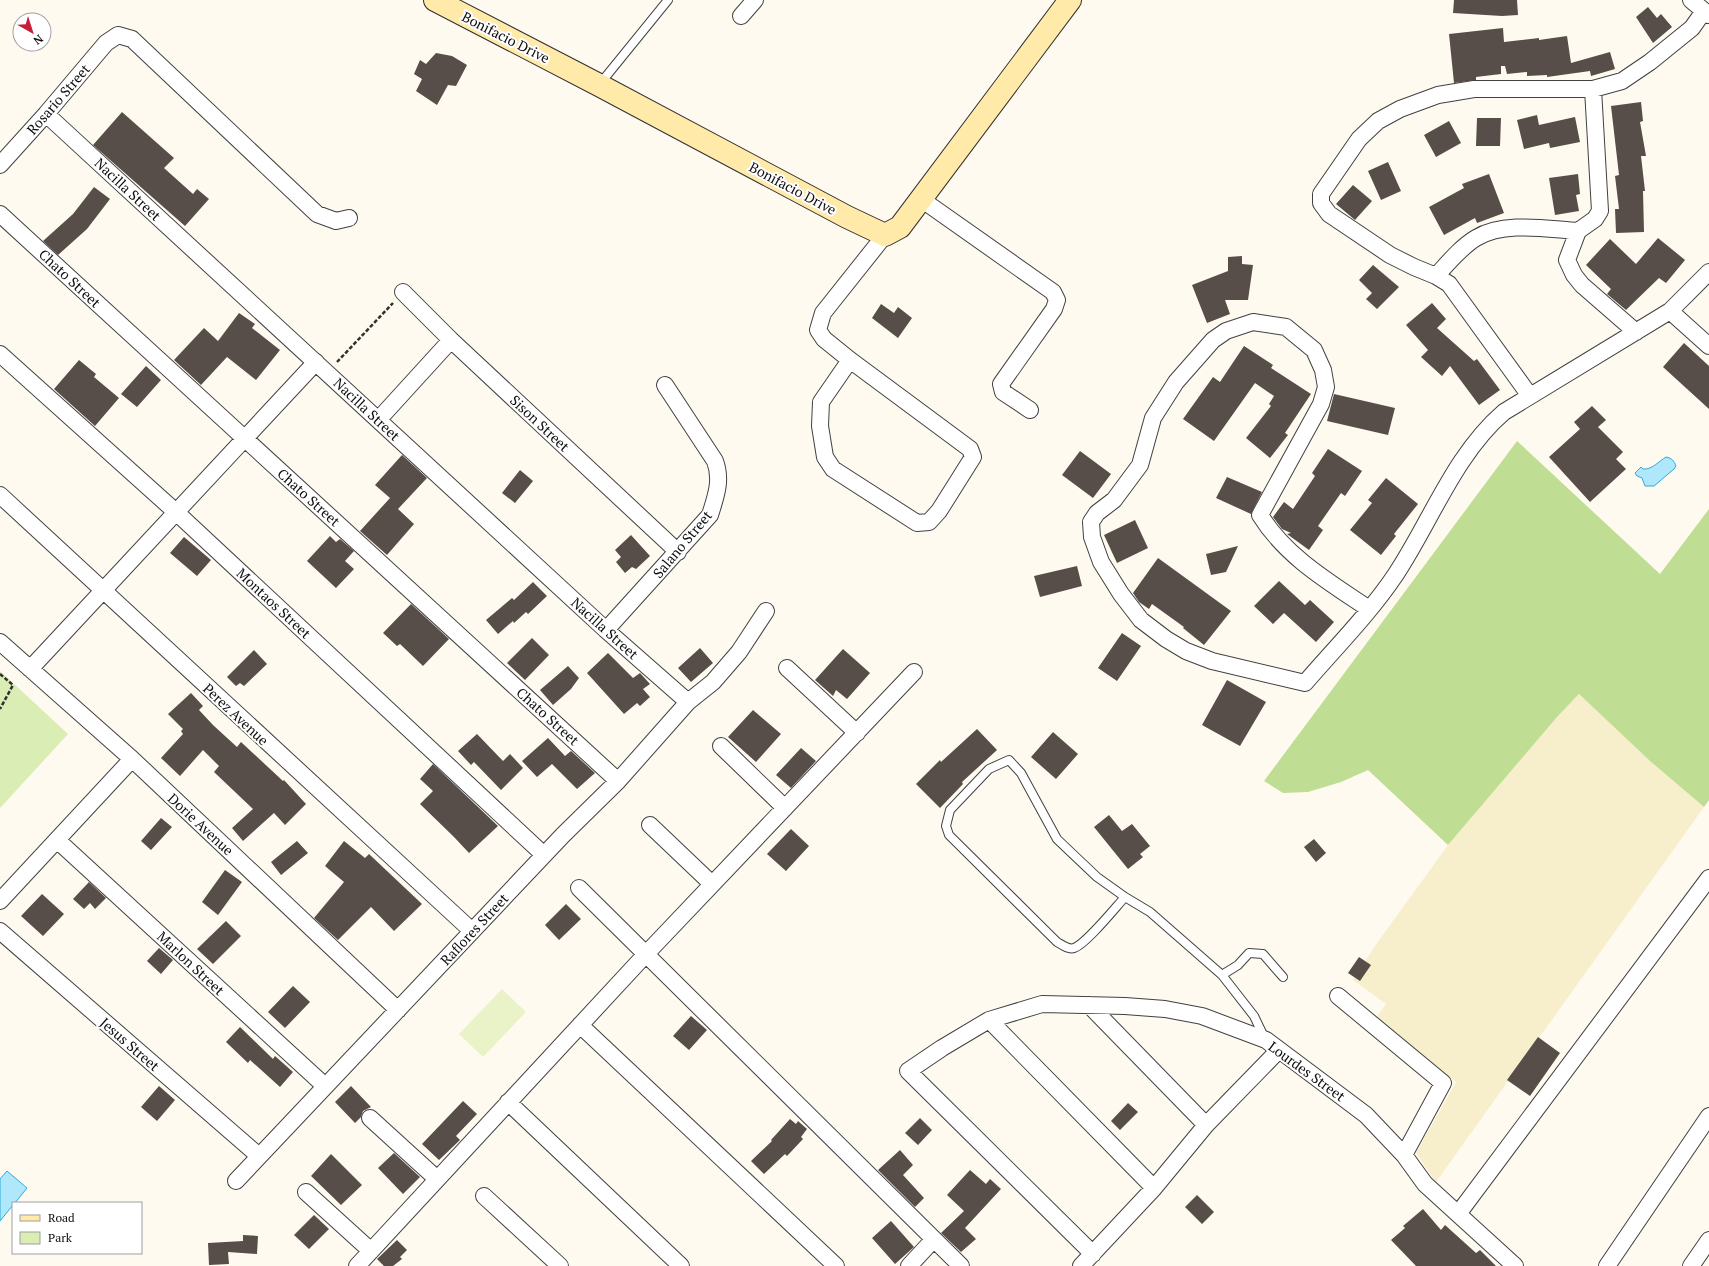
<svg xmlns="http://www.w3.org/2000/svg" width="1709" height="1266" font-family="'PT Serif',serif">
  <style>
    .farmland { fill: #f7eecc }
    .green { fill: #d9edb5 }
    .forest { fill: #bfde93 }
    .pitch { fill: #eaf3c8 }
    .water { fill: #afe8fa; stroke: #31aad7 }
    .building { fill: #574d49 }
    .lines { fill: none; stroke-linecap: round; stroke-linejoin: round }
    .lane-casing { stroke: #414141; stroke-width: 10 }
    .street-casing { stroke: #414141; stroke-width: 18 }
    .secondary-casing { stroke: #303030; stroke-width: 24 }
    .path { stroke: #303030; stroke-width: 2.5; stroke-dasharray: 4 2; stroke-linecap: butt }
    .lane { stroke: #fff; stroke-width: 8 }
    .street { stroke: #fff; stroke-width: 16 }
    .secondary { stroke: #ffeaaa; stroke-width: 22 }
    .labels { text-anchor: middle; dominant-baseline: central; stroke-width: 4; stroke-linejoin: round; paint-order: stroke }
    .street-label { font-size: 14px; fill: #0e0e0e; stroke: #fff }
  </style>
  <rect width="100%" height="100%" fill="#fffaef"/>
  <path class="farmland" d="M1579,694L1650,761L1704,807L1436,1182L1416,1153L1456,1082L1375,1019L1386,1004L1353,980L1377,943L1448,845L1557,717Z"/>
  <path class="green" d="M0,671L68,734L0,808Z"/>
  <path class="forest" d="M1517,441L1660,574L1709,509V800L1704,807L1650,761L1579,694L1557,717L1448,845L1368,770L1341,782L1308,792L1283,793L1264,781Z"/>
  <path class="pitch" d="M502,989L526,1012L483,1057L459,1034Z"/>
  <path class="water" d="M1666,457C1672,458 1674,461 1676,466L1674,469L1654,486H1645L1642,478L1637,476L1635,473L1641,467L1643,469C1652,470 1659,461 1666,457Z
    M7,1171L27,1188L15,1203H13V1205L0,1221V1179Z"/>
  <path class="building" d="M1454,0H1517L1518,15L1502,16L1453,13Z
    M1648,7L1657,18L1661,14L1672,27L1653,43L1636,17Z
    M1503,28L1504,42L1539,38V40L1567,36L1571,63L1610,52L1615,69L1591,76L1590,71L1547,77V75L1527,76V72L1507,74L1505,66H1501V74L1476,77V80L1454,83L1449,34Z
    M436,53L452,56L467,65L456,86L448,85L437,105L416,91L422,79L414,74L420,60L426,64Z
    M1641,102L1643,121L1640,122L1646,156H1641L1645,191H1643L1644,232L1616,233L1615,209H1619L1615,176L1619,175L1611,106Z
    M122,112L174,158L164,168L193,194L197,189L209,199L185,226L93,145Z
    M1537,115L1539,125L1575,117L1580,142L1550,148L1549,143L1524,149L1517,120Z
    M1477,118H1501L1500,146H1476Z
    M1449,121L1461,143L1436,157L1424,135Z
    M1388,162L1401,191L1381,200L1368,171Z
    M1489,174L1504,213L1477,223L1475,218L1444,235L1429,207L1464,188L1462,184Z
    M1578,174L1580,194L1576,195L1579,211L1555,215L1549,178Z
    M1353,185L1372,201L1355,220L1336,204Z
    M94,187L110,199L87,229L58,255L43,241L73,214Z
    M1658,238L1685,260L1666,283L1659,278L1626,310L1607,294L1611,289L1586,265L1610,239L1636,264Z
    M1242,256V264L1253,265L1248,300H1225L1230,314L1207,323L1192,285L1228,271V257Z
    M1373,265L1399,287L1377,309L1366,299L1372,293L1359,280Z
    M1432,303L1446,319L1437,328L1474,361L1477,359L1500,390L1479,405L1450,366L1442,376L1421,357L1428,350L1406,325Z
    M881,304L894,313L898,307L912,318L898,338L872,318Z
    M239,313L255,324L252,328L280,350L256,380L227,357L201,385L174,360L204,328L218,341Z
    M1684,343L1709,366V409L1663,367Z
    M1244,346L1273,365L1271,368L1311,394L1285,433L1288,435L1270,458L1246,438L1271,406L1269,404L1274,396L1255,383L1214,441L1183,419L1213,377L1220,382Z
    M79,360L96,374L94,377L119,398L95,426L54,389Z
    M146,366L161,380L137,407L121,394Z
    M1334,394L1395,408L1388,435L1327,421Z
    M1592,406L1606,420L1598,427L1623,452L1616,459L1626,469L1590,502L1549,457L1580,429L1574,422Z
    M1328,449L1362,471L1345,496L1341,493L1318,526L1323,530L1309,550L1287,534L1291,533L1282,529L1273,517L1284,502L1293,509L1315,476L1312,473Z
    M1080,451L1111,474L1093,498L1062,475Z
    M402,455L427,478L398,509L414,524L387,555L360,531L390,498L375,485Z
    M520,470L533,481L515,503L502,493Z
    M1227,477L1262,492L1251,514L1216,498Z
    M1386,478L1418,504L1394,534L1396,536L1381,555L1350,530L1372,503L1368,500Z
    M1135,520L1148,548L1117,563L1104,535Z
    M631,535L650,556L636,569L632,567L625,573L616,562L621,557L615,550Z
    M330,536L336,542L340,539L354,551L345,561L354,569L336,588L307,561Z
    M184,537L211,560L197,576L170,553Z
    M1238,546L1226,572L1211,575L1206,554Z
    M1158,558L1231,611L1204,645L1183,628L1184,627L1152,604L1149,609L1139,602L1133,593Z
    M1077,566L1082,586L1040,597L1034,576Z
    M1279,581L1305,605L1310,600L1334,622L1316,642L1284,613L1273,624L1254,606Z
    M533,582L547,596L528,614L526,612L514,623L513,621L498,634L486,620L512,598L514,600Z
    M411,604L449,639L423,666L400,644L397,646L383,633Z
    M1122,633L1141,646L1117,681L1098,668Z
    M532,638L549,655L525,680L507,663Z
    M700,648L713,663L691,682L678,668Z
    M843,649L870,673L847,699L836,690L833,696L815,680Z
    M254,650L267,664L244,686L240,683L236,686L227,677Z
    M608,653L633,678L640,673L650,684L643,689L650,697L640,706L637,703L624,714L587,673Z
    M568,666L579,678L571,689L553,705L540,690Z
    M1227,680L1266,702L1240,746L1202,725Z
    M191,693L203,706L199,710L213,725L237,747L241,742L283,781L284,780L306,804L285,825L274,813L243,841L232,828L253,809L214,772L219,766L203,750L180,776L161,758L183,734L181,731L183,729L168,714Z
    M753,710L781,734L756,762L728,737Z
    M977,729L997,750L962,782L963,784L940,808L916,784L940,760L941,762Z
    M1053,732L1078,754L1056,779L1031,757Z
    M477,734L503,761L510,754L523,768L501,790L474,762L471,765L458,751Z
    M548,738L565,756L571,751L595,773L577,789L552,764L537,777L522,761Z
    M801,748L816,761L791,788L776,775Z
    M433,764L498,826L469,853L454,837L420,804L433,791L420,779Z
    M1109,815L1122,831L1132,824L1150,846L1140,854L1143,857L1128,869L1094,827Z
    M161,818L172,827L151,850L141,841Z
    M791,829L809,846L786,871L767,854Z
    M1314,839L1326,853L1316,862L1304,847Z
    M297,841L308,853L281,875L271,862Z
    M344,841L365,858L369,854L422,904L394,931L371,907L338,940L314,918L344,882L325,866Z
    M225,870L242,882L218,915L202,902Z
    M89,882L106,898L95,909L90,903L84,909L73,899Z
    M42,894L64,914L43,936L21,916Z
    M566,904L581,919L559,940L545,925Z
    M226,921L241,936L213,964L197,949Z
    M159,948L173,960L161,974L147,961Z
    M1359,957L1371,965L1360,981L1348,973Z
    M293,986L310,1002L285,1028L268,1012Z
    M691,1016L707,1030L689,1050L673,1036Z
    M240,1027L273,1059L275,1056L293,1072L280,1087L250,1060L248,1063L226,1042Z
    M1538,1037L1560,1053L1530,1096L1507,1080Z
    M159,1086L175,1100L157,1121L141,1107Z
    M351,1086L371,1107L363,1111L361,1117L355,1123L335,1102Z
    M463,1101L477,1114L456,1136L460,1140L439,1160L422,1144Z
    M1128,1103L1138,1112L1120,1130L1111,1121Z
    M920,1118L932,1130L918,1145L905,1133Z
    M790,1119L796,1124L798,1121L807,1129L801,1137L803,1139L787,1156L785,1154L764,1174L751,1161L772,1141L771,1140Z
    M900,1150L913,1165L903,1175L924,1198L915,1207L878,1170Z
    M394,1153L420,1177L403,1194L378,1168Z
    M331,1154L362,1185L341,1205L311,1176Z
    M970,1170L986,1184L990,1179L1001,1189L965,1228L976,1239L961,1252L941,1233L964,1211L947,1195Z
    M1197,1195L1214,1212L1202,1224L1185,1207Z
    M1423,1209L1441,1230L1445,1225L1476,1253L1480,1250L1496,1266H1416L1391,1240L1405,1228L1403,1226Z
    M314,1215L329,1229L309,1249L294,1235Z
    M891,1221L914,1247L895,1264L872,1238Z
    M243,1235L258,1236L257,1254L228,1252L229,1264L209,1265L208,1243L243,1241Z
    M397,1240L407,1250L400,1257L402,1259L393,1266H384L377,1259Z"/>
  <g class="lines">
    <defs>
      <path id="lane" d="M599,85L668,0
        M1125,897C1115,908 1086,944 1074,948C1069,950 1062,945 1057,942L949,835L946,826L950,810L989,769L1009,760L1021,773L1057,839L1097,877L1125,897L1150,912L1222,975L1254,1016L1265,1039
        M1222,975L1238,965L1249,953L1263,954L1283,977"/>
      <path id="street" d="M1691,0L1709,15
        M741,16L755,0
        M1593,89L1600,211L1595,219L1578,231L1567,260L1574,275L1582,285L1636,332
        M46,114L606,630L688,702
        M0,165L46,114L106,43L118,35L132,39L317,214L336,221L349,218
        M921,199L1053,292L1057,300L1054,309L1001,384L1003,392L1030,410
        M0,214L618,781
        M1436,276C1448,263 1461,247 1476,238C1504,221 1546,229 1578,231
        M403,292L451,340L678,552
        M1670,311L1709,346
        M0,354L177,513L544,855
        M850,360L821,402L820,426L825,457L833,469L917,523L929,522L939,511L973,457L970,449L850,360L824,339L818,330L823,313L885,235
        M1530,396L1449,284L1436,276L1414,267L1390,255L1329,214L1321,203V194L1359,139L1378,121L1400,109L1438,95L1474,89H1593L1622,81L1650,62L1692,28L1704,11
        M379,419L451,340
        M0,495L472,931
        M1369,609C1329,582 1286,557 1260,515L1321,404L1326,387L1323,370L1314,350L1286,327L1253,322L1226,331L1213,340L1176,382L1153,418L1140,465L1114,500L1097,513L1091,522L1092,537L1101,562L1121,594L1141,620L1166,639L1186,651L1212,661L1305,683C1335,648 1370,613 1396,574C1431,521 1455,454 1504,412L1670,311L1709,272
        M606,630L710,515C716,496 722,480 715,461L665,385
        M0,642L132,759L398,1010
        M787,668L857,733
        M30,669L316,362
        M721,746L785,808
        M650,825L712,884
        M57,840L325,1086
        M579,888L961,1266
        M0,901L132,759
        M0,931L259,1156
        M1338,996L1443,1083L1404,1155
        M1089,1005L1206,1125
        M989,1020L1154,1188
        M580,1025L836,1266
        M508,1102L681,1266
        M370,1118L437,1179
        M236,1181L563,835L618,781L688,702L713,682L739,652L766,611
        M306,1192L371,1251
        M484,1196L560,1266
        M1458,1214L1709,878
        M1093,1254L908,1071L942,1048L989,1020L1042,1004L1125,1006L1165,1009L1202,1016L1266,1040L1366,1115L1404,1155L1425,1184L1515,1266
        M357,1266L646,954L914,672
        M909,1266L934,1239
        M1081,1266L1154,1188L1206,1125L1279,1050
        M1607,1266L1709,1116
        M1691,1266L1709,1240"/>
      <path id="secondary" d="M435,0L599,85L847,217L885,235L900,227L1070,0"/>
    </defs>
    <use href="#lane" class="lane-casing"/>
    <use href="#street" class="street-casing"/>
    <use href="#secondary" class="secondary-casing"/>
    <path class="path" d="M337,362L393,303
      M0,674L13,685L0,709"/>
    <use href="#lane" class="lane"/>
    <use href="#street" class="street"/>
    <use href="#secondary" class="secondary"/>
  </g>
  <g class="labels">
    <g class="street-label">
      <text transform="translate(506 37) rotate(27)">Bonifacio Drive</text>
      <text transform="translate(58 99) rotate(-49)">Rosario Street</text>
      <text transform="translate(793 188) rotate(28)">Bonifacio Drive</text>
      <text transform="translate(128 189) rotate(43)">Nacilla Street</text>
      <text transform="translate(70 278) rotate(43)">Chato Street</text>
      <text transform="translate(367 409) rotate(43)">Nacilla Street</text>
      <text transform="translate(540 423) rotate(43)">Sison Street</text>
      <text transform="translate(309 497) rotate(42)">Chato Street</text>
      <text transform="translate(682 544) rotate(-50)">Salano Street</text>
      <text transform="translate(274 603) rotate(43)">Montaos Street</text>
      <text transform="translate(605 628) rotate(42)">Nacilla Street</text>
      <text transform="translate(236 714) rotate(43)">Perez Avenue</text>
      <text transform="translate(548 716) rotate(42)">Chato Street</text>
      <text transform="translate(201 824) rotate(43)">Dorie Avenue</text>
      <text transform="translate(474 929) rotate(-47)">Raflores Street</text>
      <text transform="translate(191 963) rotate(43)">Marlon Street</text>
      <text transform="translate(130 1044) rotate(41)">Jesus Street</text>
      <text transform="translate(1307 1071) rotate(36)">Lourdes Street</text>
    </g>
  </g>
  <rect x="12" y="1202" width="130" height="52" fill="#ffffff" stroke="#9f9f9f"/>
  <rect x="20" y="1215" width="20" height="6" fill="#ffeaaa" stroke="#9f9f9f"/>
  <text x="48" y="1222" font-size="12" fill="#0e0e0e">Road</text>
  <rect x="20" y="1232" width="20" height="12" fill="#d9edb5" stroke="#9f9f9f"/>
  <text x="48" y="1242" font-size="12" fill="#0e0e0e">Park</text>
  <g transform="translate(32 32) rotate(141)"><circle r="19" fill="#ffffff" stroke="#9f9f9f"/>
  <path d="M0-3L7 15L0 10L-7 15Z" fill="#c81c3a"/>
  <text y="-6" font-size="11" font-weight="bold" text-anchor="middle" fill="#0e0e0e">N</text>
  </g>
</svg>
